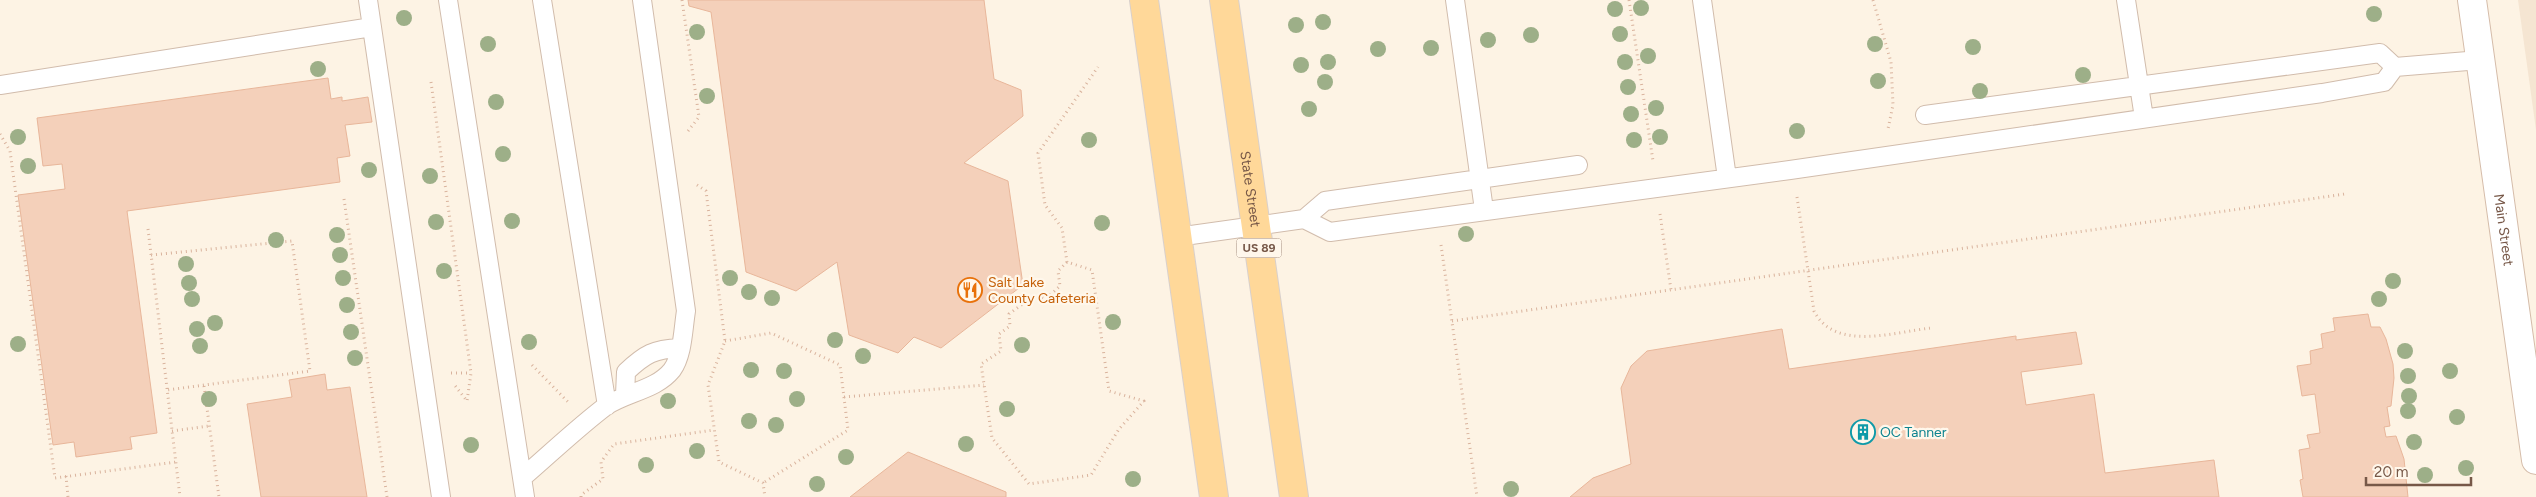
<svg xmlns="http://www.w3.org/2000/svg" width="2536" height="497" font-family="Figtree,sans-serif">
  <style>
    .residential { fill: #f5e5d2 }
    .building { fill: #f4d0ba; stroke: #e8b69a }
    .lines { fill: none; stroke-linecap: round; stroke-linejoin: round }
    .lane-casing { stroke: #d1bcac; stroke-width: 20 }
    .secondary-casing { stroke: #d5bca9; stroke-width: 30 }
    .primary-casing { stroke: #d9d0cc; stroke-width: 30 }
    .path { stroke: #d9b39d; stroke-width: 3; stroke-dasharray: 1 4; stroke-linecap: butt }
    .lane { stroke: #fff; stroke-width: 18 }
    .secondary { stroke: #fff; stroke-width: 28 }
    .primary { stroke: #ffd899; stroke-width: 28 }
    .tree { fill: #9daf88 }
    .labels { text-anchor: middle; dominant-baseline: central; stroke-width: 4.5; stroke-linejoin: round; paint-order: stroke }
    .shield { fill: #fff7eb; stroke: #a08879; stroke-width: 1 }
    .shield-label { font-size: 12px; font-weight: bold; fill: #775848 }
    .street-label { font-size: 14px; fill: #775848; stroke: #fff7eb }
    .food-label { font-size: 14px; fill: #c56008; stroke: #fff7eb; text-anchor: start }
    .culture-label { font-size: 14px; fill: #0d838f; stroke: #fff7eb; text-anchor: start }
  </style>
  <rect width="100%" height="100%" fill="#fdf3e4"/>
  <path class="residential" d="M2518,0H2536V130Z"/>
  <path class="building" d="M688,0H984L994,79L1021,90L1023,116L964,163L1008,181L1023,285L941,348L914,337L898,353L849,335L837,262L796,291L746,272L711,12L689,6Z
    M328,78L331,99L342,97V101L368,97L372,122L345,125L350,156L337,158L340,182L127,211L157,433L130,437L132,449L76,457L74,442L53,445L18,195L65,189L62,164L43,166L37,118Z
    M2368,314L2371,327H2380L2386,339L2393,364L2394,378L2391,406L2387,407L2390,426L2384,427L2386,437L2396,436L2404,459L2408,497H2303L2300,480L2303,479L2299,450L2310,448L2307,435L2320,433L2315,394L2302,396L2297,366L2311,364L2310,351L2323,348L2321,334L2335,331L2333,318Z
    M1782,329L1789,369L2016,336V340L2076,332L2082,364L2021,372L2026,405L2094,394L2105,473L2214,460L2219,497H1570L1593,478L1631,464L1621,388L1631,366L1647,351Z
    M325,374L327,390L350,387L367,497H261L247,404L292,397L289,380Z
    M908,452L1006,492V497H850Z"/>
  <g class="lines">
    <defs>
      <path id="lane" d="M368,0L441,497
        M448,0L525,497
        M542,0L607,406
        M1455,0L1484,210
        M1702,0L1727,178
        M2126,0L2144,118
        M0,85L372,27
        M1925,115L2380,53L2395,67
        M1304,219L1325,201L1578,165
        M1177,237L1304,219L1330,232L1790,170L2322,93L2384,82L2395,67L2480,60
        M625,395L626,372C645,354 654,349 680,348
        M522,478C550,454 577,428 606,406C627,392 656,390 672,370C683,355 683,329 686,311L642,0"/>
      <g id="secondary">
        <path id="s1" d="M2472,0L2536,460"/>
      </g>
      <g id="primary">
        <path d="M1144,0L1214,497"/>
        <path id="s2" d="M1224,0L1294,497"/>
      </g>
    </defs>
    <use href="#lane" class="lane-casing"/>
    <use href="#secondary" class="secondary-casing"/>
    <use href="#primary" class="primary-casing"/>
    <path class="path" d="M682,0L699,117L688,131
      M1629,0L1653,161
      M1873,0L1891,62L1893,105L1888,129
      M431,82L471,373L467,401L453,383
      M0,134L10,151L55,478L176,462
      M697,185L706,191L725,341L708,385L719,462L763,483L765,497
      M1797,197L1814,311C1835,352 1894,332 1931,328
      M344,199L387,497
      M1660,214L1671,290
      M148,229L180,497
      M1441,245L1477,497
      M151,255L292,241L310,371L167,390
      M1067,262L1058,271L1060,286L1046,299L1035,295L1009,314L1010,326L999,334L1001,351L981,364L992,438L1029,484L1091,475L1119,429L1144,401L1109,391L1092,270L1067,262L1062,228L1045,205L1038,153L1098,67
      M1452,321L2345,194
      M725,341L771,333L840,365L848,430L763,483
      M532,365L568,402
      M451,373H471
      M204,386L219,497
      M844,397L984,385
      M172,431L209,426
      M66,476L68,497
      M581,497V495L603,479L601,462L614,444L714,430"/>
    <use href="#lane" class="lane"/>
    <use href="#secondary" class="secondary"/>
    <use href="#primary" class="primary"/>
  </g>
  <g class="tree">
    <circle cx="1641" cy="8" r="8"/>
    <circle cx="1615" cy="9" r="8"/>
    <circle cx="2374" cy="14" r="8"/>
    <circle cx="404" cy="18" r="8"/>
    <circle cx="1323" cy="22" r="8"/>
    <circle cx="1296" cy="25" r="8"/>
    <circle cx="697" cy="32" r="8"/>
    <circle cx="1620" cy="34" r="8"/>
    <circle cx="1531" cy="35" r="8"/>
    <circle cx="1488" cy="40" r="8"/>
    <circle cx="488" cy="44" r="8"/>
    <circle cx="1875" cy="44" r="8"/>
    <circle cx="1973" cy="47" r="8"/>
    <circle cx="1431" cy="48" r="8"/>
    <circle cx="1378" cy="49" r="8"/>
    <circle cx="1648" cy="56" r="8"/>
    <circle cx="1328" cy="62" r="8"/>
    <circle cx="1625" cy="62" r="8"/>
    <circle cx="1301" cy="65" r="8"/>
    <circle cx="318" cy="69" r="8"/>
    <circle cx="2083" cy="75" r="8"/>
    <circle cx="1878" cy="81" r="8"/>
    <circle cx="1325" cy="82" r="8"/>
    <circle cx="1628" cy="87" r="8"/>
    <circle cx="1980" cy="91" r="8"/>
    <circle cx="707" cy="96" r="8"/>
    <circle cx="496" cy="102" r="8"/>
    <circle cx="1656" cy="108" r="8"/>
    <circle cx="1309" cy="109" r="8"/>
    <circle cx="1631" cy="114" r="8"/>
    <circle cx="1797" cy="131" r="8"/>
    <circle cx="18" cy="137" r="8"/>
    <circle cx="1660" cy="137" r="8"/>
    <circle cx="1089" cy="140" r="8"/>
    <circle cx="1634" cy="140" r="8"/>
    <circle cx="503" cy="154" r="8"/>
    <circle cx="28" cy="166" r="8"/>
    <circle cx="369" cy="170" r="8"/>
    <circle cx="430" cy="176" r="8"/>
    <circle cx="512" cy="221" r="8"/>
    <circle cx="436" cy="222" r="8"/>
    <circle cx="1102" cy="223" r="8"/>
    <circle cx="1466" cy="234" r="8"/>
    <circle cx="337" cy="235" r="8"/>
    <circle cx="276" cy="240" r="8"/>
    <circle cx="340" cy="255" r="8"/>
    <circle cx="186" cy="264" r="8"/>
    <circle cx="444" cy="271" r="8"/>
    <circle cx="343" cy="278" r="8"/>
    <circle cx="730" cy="278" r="8"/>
    <circle cx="2393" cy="281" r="8"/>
    <circle cx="189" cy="283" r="8"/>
    <circle cx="749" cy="292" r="8"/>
    <circle cx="772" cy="298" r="8"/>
    <circle cx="192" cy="299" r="8"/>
    <circle cx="2379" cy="299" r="8"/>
    <circle cx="347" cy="305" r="8"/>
    <circle cx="1113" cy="322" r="8"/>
    <circle cx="215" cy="323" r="8"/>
    <circle cx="197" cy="329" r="8"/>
    <circle cx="351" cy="332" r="8"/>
    <circle cx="835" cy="340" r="8"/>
    <circle cx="529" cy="342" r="8"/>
    <circle cx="18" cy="344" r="8"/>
    <circle cx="1022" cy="345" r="8"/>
    <circle cx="200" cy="346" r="8"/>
    <circle cx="2405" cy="351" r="8"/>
    <circle cx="863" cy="356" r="8"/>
    <circle cx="355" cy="358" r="8"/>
    <circle cx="751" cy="370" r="8"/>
    <circle cx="784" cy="371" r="8"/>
    <circle cx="2450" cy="371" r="8"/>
    <circle cx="2408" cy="376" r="8"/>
    <circle cx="2409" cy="396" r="8"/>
    <circle cx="209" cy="399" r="8"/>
    <circle cx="797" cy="399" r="8"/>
    <circle cx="668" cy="401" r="8"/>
    <circle cx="1007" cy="409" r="8"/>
    <circle cx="2408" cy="411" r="8"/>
    <circle cx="2457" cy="417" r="8"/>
    <circle cx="749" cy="421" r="8"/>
    <circle cx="776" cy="425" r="8"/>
    <circle cx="2414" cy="442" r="8"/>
    <circle cx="966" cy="444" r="8"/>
    <circle cx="471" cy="445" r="8"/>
    <circle cx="697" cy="451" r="8"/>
    <circle cx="846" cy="457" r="8"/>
    <circle cx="646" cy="465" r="8"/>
    <circle cx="2466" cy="468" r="8"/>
    <circle cx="2425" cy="475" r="8"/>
    <circle cx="1133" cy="479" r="8"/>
    <circle cx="817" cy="484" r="8"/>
    <circle cx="1511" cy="489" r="8"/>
  </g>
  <defs>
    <symbol id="restaurant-ring" viewBox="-11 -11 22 22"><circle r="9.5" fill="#fff7eb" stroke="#e8710a" stroke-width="1.5"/><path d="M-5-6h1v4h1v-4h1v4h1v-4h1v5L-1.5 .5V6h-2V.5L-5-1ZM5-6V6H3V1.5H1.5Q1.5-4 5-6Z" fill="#e8710a"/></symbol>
    <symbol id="building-ring" viewBox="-11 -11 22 22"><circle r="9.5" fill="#fff7eb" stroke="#0f9aa8" stroke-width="1.5"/><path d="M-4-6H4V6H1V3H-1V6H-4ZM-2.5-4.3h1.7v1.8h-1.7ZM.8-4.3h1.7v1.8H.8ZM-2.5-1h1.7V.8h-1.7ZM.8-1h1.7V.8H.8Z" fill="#0f9aa8"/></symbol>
  </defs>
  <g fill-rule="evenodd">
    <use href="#restaurant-ring" x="956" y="276" width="28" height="28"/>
    <use href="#building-ring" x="1849" y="418" width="28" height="28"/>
  </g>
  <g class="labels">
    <rect class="shield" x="1236.5" y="238.5" width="45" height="19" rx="4"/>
    <g class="shield-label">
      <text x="1259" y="248">US 89</text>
    </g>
    <g class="street-label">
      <text stroke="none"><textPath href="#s2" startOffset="191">State Street</textPath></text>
      <text stroke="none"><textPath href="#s1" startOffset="232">Main Street</textPath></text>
    </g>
    <g class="food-label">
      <text x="988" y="282">Salt Lake<tspan x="988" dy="16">County Cafeteria</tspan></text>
    </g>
    <g class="culture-label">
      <text x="1880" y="432">OC Tanner</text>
    </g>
  </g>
  <path d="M2366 477v8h105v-8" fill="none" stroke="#775848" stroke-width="2.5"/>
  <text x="2374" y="477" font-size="15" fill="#775848" stroke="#fff7eb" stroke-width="4" paint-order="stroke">20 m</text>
</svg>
